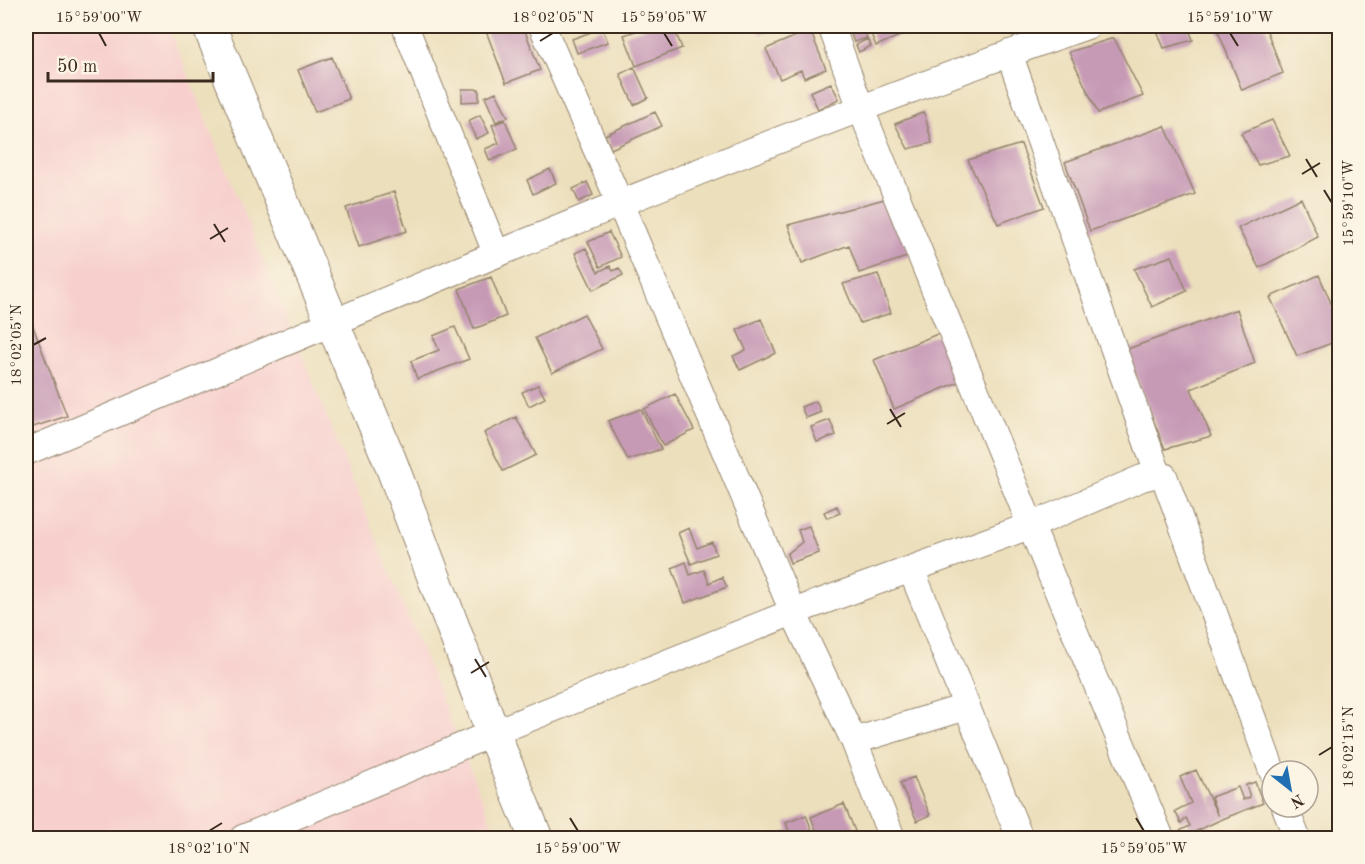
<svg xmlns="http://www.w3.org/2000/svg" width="1365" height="864" font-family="'Old Standard TT',serif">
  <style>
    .built { fill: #f7d0ce }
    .building { fill: #c699b5 }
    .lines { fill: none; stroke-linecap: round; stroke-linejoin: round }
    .minor-casing { stroke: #94846d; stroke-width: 28 }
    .tertiary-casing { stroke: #94846d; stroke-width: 35 }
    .minor { stroke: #fff; stroke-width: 26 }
    .tertiary { stroke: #fff; stroke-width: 33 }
    .ticks { fill: none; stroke: #3b2a1e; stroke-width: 2 }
    .neatline { fill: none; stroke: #3b2a1e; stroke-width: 2 }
    .ticks-label { font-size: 15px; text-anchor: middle; fill: #3b2a1e }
  </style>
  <rect width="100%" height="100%" fill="#fcf5e5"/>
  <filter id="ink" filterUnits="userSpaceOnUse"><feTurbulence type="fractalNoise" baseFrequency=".0167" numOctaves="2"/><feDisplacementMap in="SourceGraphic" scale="12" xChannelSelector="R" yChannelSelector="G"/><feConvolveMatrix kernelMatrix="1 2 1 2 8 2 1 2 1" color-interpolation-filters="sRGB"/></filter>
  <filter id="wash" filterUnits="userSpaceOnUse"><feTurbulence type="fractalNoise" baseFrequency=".008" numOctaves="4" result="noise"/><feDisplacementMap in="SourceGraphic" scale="24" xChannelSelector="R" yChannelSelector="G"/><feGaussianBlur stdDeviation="1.35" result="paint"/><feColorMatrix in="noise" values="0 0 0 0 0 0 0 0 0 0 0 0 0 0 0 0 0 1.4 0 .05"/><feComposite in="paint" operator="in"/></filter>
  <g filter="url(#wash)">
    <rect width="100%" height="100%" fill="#ecdfbc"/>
    <path class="built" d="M26,26H168L498,838H26Z"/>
    <g id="blocks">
      <path class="building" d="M484,26H523L540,70L506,83Z
        M650,26H673L682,48L636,66L624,35Z
        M757,26H782L760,34Z
        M848,26H862L867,38L854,42Z
        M892,26H901L904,34L876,46L871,34Z
        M1155,26H1188L1193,40L1164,48Z
        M1237,26H1265L1283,73L1242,90L1218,31Z
        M602,28L608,42L577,53L572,39Z
        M810,30L826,69L804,78L801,70L780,79L766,49Z
        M1114,38L1143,96L1098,113L1069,52Z
        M867,39L871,46L859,52L856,45Z
        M332,57L349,99L315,112L298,70Z
        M634,67L648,98L634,105L620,74Z
        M831,83L839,99L818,109L810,92Z
        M462,89H479V101L462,102Z
        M496,92L508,117L496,122L485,97Z
        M655,112L662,126L611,149L605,135Z
        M924,112L932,143L908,149L895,124Z
        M480,115L489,133L476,139L468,121Z
        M505,120L517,149L490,161L485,149L499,143L492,125Z
        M1272,120L1290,156L1258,165L1241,133Z
        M1165,126L1195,194L1090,231L1065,162Z
        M1021,144L1044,207L998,224L968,160Z
        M550,169L556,183L533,194L527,180Z
        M587,182L593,195L579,202L573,189Z
        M394,192L407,231L359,247L346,208Z
        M892,197L910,256L859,273L849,245L802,263L788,225Z
        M1301,198L1318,237L1259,268L1238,228Z
        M609,232L621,257L600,267L588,242Z
        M586,248L598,272L610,266L613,271L619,268L623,275L593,290L575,253Z
        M1172,256L1187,291L1152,307L1134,269Z
        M878,274L891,313L860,323L843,284Z
        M1319,275L1340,324V340L1297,356L1270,297Z
        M491,277L506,316L474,329L459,289Z
        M26,308L67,416L27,429L26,425Z
        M1237,309L1255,363L1191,389L1211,436L1165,449L1125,350Z
        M584,314L602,349L552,373L535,338Z
        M761,319L776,353L740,370L733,356L746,350L737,330Z
        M455,327L469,359L417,379L411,361L439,350L433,336Z
        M940,333L961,381L894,409L874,360Z
        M538,385L545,398L529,406L522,392Z
        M675,394L694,430L663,446L644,409Z
        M816,401L821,412L806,418L801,407Z
        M641,409L661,449L628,460L608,421Z
        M516,417L536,455L503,471L484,433Z
        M830,420L836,435L817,442L811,427Z
        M837,506L840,513L827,518L824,512Z
        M809,526L819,553L790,563L787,554L802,542L798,530Z
        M689,528L697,548L712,542L716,554L691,564L678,533Z
        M686,562L690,575L704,570L709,583L722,577L727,587L685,603L672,568Z
        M1196,770L1218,816L1211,797L1238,787L1243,800L1250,797L1246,785L1255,782L1263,803L1220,820L1182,838H1174L1177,832L1190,826L1186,818L1181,823L1175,811L1191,803L1180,777Z
        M914,777L930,815L917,821L900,783Z
        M844,804L855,831L837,838H819L811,817Z
        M806,815L815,838H777L776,836L789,831L786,823Z"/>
    </g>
  </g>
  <g filter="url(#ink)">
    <use href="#blocks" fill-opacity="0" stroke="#94846d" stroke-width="1.5"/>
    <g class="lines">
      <defs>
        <path id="minor" d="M405,26L496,253
          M831,26L861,109L1053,580L1161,838
          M1009,53L1158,474
          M26,452C377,305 727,151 1087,26
          M911,569L1020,838
          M854,741L966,707
          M1285,807L1297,838
          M243,838L493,733L793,612L620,203L542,26
          M892,838L854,741L793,612L1032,525L1142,478L1158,474L1164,476L1272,771"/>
        <path id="tertiary" d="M209,26L390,461L493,733L536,838"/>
      </defs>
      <use href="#minor" class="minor-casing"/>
      <use href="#tertiary" class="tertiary-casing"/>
      <use href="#minor" class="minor"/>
      <use href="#tertiary" class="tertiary"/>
    </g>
  </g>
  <path class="ticks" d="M99,33L106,46M664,33L672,46M1230,33L1238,46M540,41L553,33M1306,159L1317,177M1302,174L1320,163M1324,190L1332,203M214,224L225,242M210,239L228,228M33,345L46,338M890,409L901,427M887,424L905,413M475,659L486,677M471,673L489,662M1319,755L1332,747M570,818L578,831M1136,818L1144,831M209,831L222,823"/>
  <rect width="1365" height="864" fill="none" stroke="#fcf5e5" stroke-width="66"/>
  <g transform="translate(1290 789) rotate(149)"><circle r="28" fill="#fcf5e5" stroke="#afa495" stroke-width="1.5"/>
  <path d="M0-4.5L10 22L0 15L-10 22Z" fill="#1f6fb2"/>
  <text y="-9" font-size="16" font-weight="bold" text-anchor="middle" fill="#3b2a1e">N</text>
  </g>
  <path d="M48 72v9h165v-9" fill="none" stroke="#3b2a1e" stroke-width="3"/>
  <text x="57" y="72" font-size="18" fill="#3b2a1e" stroke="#fcf5e5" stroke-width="4.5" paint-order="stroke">50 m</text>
  <rect x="33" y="33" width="1299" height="798" class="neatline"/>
  <g class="ticks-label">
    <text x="99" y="22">15°59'00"W</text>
    <text x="553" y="22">18°02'05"N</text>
    <text x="664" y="22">15°59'05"W</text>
    <text x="1230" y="22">15°59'10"W</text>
    <text transform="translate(1348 203) rotate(-90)" y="5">15°59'10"W</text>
    <text transform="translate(16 345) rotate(-90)" y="5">18°02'05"N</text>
    <text transform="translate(1348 747) rotate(-90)" y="5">18°02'15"N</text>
    <text x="209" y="853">18°02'10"N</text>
    <text x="578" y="853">15°59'00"W</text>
    <text x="1144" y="853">15°59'05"W</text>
  </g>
</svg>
